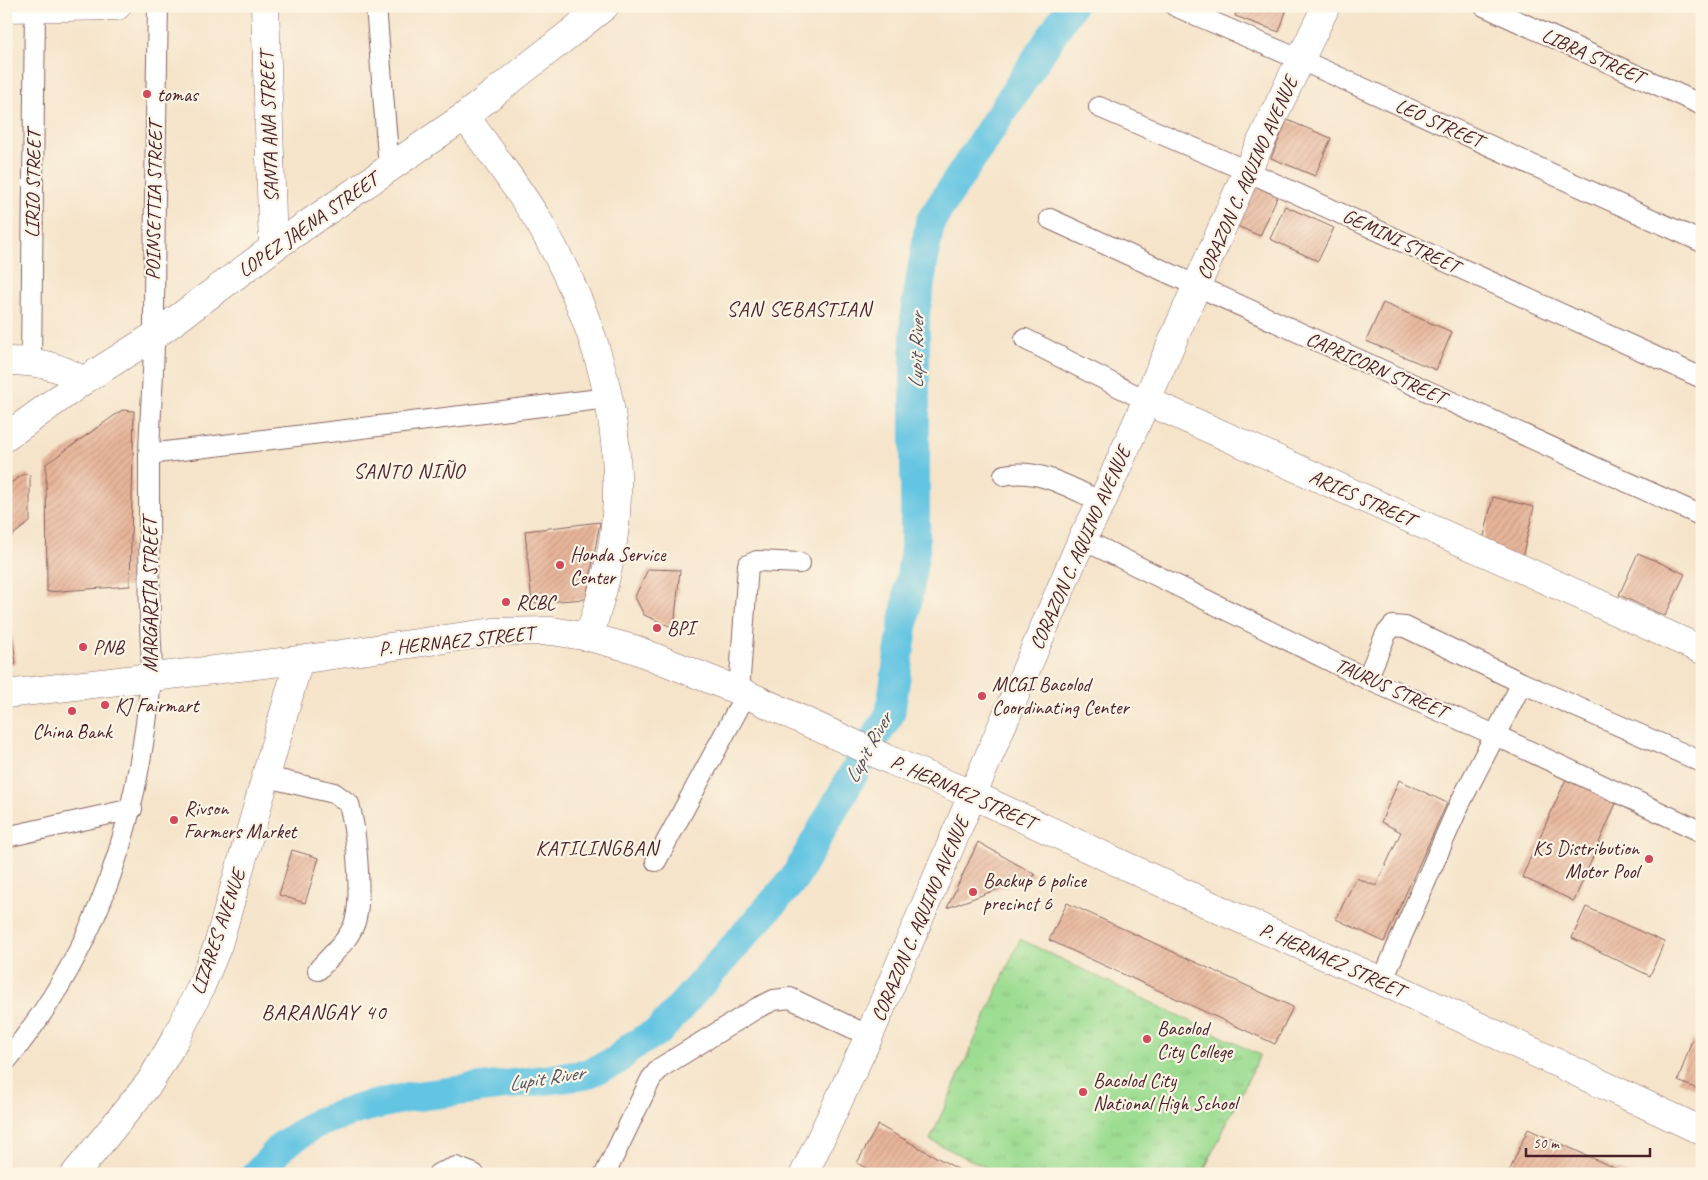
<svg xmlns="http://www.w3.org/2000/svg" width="1708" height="1180" font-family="Caveat,sans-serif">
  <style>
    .grass { fill: url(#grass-tufts); stroke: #747e5e }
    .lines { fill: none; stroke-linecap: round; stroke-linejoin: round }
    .river { stroke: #64c5e2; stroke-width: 30 }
    .building { fill: url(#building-hatch) }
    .street-casing { stroke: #866463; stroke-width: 22 }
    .secondary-casing { stroke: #866463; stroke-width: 29 }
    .street { stroke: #fff; stroke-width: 20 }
    .secondary { stroke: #fff; stroke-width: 28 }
    .poi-dot { fill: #d1495b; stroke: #fcf5e5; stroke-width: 2 }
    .labels { text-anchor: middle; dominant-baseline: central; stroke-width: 4.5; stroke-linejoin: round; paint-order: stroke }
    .street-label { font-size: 20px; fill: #4a1f2b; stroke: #fcf5e5 }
    .poi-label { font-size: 20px; fill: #4a1f2b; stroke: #fcf5e5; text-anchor: start }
    .neighbourhood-label { font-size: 21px; letter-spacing: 1px; fill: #4a1f2b; stroke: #fcf5e5 }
    .water-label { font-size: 21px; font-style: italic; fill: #525162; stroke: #fcf5e5 }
    .quarter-label { font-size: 22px; letter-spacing: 1px; fill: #4a1f2b; stroke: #fcf5e5 }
  </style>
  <defs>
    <pattern id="grass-tufts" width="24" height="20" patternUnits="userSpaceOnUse" patternTransform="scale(1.25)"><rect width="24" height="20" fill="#9ddd92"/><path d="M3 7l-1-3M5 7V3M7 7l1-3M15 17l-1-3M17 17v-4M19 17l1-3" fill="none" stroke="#89bd7e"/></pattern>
    <pattern id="building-hatch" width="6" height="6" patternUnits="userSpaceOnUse" patternTransform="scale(1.25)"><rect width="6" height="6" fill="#e7b59a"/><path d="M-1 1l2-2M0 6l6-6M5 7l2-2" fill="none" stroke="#c89b85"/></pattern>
  </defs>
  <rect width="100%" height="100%" fill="#fcf5e5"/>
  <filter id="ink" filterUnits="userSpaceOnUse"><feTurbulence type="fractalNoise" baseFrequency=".02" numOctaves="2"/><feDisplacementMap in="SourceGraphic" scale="10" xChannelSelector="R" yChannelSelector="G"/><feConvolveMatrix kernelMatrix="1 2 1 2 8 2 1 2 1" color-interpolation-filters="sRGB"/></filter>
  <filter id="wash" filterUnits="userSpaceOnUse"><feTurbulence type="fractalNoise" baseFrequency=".0096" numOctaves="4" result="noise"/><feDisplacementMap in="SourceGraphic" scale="20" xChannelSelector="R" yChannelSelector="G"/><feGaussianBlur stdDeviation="1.12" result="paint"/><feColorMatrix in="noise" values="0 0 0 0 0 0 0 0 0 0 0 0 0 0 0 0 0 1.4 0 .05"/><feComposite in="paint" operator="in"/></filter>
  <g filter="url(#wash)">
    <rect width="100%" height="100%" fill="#f5e4ca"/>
    <path class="grass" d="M1020,939L1260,1055L1202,1174H999L930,1140Z"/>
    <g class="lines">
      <path class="river" d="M257,1174L283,1145L317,1123L361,1108L410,1097L584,1075L616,1061L632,1046L659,1031L794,879L865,753L890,714L915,549V313L930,222L1071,6"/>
    </g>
    <g id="blocks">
      <path class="building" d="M1239,6H1288L1279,32L1235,16Z
        M1287,120L1331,138L1315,176L1271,158Z
        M1253,184L1278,195L1260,236L1235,225Z
        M1285,206L1334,228L1318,261L1270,239Z
        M1383,303L1452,332L1436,370L1366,341Z
        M122,410L134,411L130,586L47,592L46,464Z
        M24,474L30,475V522L6,540V486Z
        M1493,497L1534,507L1522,558L1481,549Z
        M600,522L586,599L532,603L525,531Z
        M1638,553L1685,574L1665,616L1619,595Z
        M648,569L680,570L674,628L644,615L635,597Z
        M10,620L16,664L6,666V621Z
        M1566,779L1617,801L1574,901L1522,877Z
        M1399,780L1447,803L1384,942L1336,919L1356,878L1376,886L1401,832L1381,822Z
        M978,842L1036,875L947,908Z
        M292,850L319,858L305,903L279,895Z
        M1067,903L1293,1007L1275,1044L1049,940Z
        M1586,907L1664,942L1650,976L1572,938Z
        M1692,1040L1702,1044V1091L1678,1081Z
        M878,1125L967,1174H877L857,1163Z
        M1528,1129L1628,1174H1508Z"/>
    </g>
  </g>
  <g filter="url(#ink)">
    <use href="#blocks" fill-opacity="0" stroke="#866463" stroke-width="1"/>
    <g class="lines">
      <defs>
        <path id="street" d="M376,6L389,168
          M1175,6L1301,60L1702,242
          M1484,6L1702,105
          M1099,107L1247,171L1702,378
          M1050,219L1702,516
          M1025,339L1145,400
          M31,361L35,8
          M149,454L608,398
          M1004,475C1040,468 1070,488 1102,502
          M1082,539L1367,679L1495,735L1702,832
          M1367,679L1386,634L1393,626L1405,627L1522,683L1702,762
          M739,691L748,565L757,561L800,563
          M267,777L334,793L349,804C356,829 362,893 356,918C352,938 331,955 318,970
          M6,837L132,809
          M656,861L746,694
          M1382,981L1459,805L1522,683
          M6,1061C99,949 138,822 151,679C153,659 150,639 150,619C149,564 149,509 149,455C150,415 154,375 154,334C154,225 156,116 158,6
          M438,1174L456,1167L474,1174
          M605,1174L651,1079L660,1068L757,1008L774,1000L790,998L869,1036"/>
        <path id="secondary" d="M265,6L273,248
          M6,8L117,6
          M465,116C490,151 517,186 539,222C593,314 626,419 615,526C611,564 600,601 589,637
          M6,361C35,361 58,365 83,381
          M1145,400L1702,650
          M6,437L83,381L154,336L273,248L465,116L605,6
          M6,694L299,660L493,632L552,631L589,637L634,649L739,691L892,761L973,795L1227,913L1382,981L1702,1131
          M75,1174L150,1082L176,1038L199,991L218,945L299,660
          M804,1174L869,1036L1082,539L1102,502L1247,171L1326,6"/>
      </defs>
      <use href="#street" class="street-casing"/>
      <use href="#secondary" class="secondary-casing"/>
      <use href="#street" class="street"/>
      <use href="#secondary" class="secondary"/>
    </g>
  </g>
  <g class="poi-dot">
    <circle cx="147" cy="94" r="5"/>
    <circle cx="560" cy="565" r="5"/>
    <circle cx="506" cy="602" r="5"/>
    <circle cx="657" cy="628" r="5"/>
    <circle cx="83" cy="647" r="5"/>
    <circle cx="982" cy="696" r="5"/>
    <circle cx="105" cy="705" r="5"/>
    <circle cx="72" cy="711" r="5"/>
    <circle cx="174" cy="820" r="5"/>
    <circle cx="1649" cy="859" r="5"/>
    <circle cx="973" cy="892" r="5"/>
    <circle cx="1147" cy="1039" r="5"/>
    <circle cx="1083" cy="1092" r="5"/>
  </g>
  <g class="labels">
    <g class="street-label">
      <text transform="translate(1593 56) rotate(24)">LIBRA STREET</text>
      <text transform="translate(1439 123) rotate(24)">LEO STREET</text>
      <text transform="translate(269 127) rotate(-92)">SANTA ANA STREET</text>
      <text transform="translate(1247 178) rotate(-66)">CORAZON C. AQUINO AVENUE</text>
      <text transform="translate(33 184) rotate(-89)">LIRIO STREET</text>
      <text transform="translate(154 201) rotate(-89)">POINSETTIA STREET</text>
      <text transform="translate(308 225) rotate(-35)">LOPEZ JAENA STREET</text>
      <text transform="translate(1401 241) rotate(25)">GEMINI STREET</text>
      <text transform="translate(1376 368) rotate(24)">CAPRICORN STREET</text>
      <text transform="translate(1362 498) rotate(24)">ARIES STREET</text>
      <text transform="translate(1080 548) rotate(-66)">CORAZON C. AQUINO AVENUE</text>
      <text transform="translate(150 595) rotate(-90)">MARGARITA STREET</text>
      <text transform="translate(456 641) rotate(-6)">P. HERNAEZ STREET</text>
      <text transform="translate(1391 688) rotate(24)">TAURUS STREET</text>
      <text transform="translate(963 792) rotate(24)">P. HERNAEZ STREET</text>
      <text transform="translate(920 919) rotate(-67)">CORAZON C. AQUINO AVENUE</text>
      <text transform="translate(218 932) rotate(-71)">LIZARES AVENUE</text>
      <text transform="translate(1332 960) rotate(24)">P. HERNAEZ STREET</text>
    </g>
    <g class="poi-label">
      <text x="157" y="94">tomas</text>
      <text x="570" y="554">Honda Service<tspan x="570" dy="23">Center</tspan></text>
      <text x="516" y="602">RCBC</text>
      <text x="667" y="628">BPI</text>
      <text x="93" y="647">PNB</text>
      <text x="992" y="684">MCGI Bacolod<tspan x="992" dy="23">Coordinating Center</tspan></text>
      <text x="115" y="705">KJ Fairmart</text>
      <text x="72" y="731" text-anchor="middle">China Bank</text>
      <text x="184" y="808">Rivson<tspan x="184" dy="23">Farmers Market</tspan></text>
      <text x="1639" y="848" text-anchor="end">K5 Distribution<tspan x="1639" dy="23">Motor Pool</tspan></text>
      <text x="983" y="880">Backup 6 police<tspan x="983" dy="23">precinct 6</tspan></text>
      <text x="1157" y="1028">Bacolod<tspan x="1157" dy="23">City College</tspan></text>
      <text x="1093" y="1080">Bacolod City<tspan x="1093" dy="23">National High School</tspan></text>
    </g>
    <g class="neighbourhood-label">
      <text x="799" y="309">SAN SEBASTIAN</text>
      <text x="409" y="471">SANTO NIÑO</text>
      <text x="597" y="848">KATILINGBAN</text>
    </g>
    <g class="water-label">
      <text transform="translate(916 351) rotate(-89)">Lupit River</text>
      <text transform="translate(868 748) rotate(-61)">Lupit River</text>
      <text transform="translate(546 1078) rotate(-9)">Lupit River</text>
    </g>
    <g class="quarter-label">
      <text x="324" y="1012">BARANGAY 40</text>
    </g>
  </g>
  <rect width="1708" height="1180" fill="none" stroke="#fcf5e5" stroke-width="25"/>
  <path d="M1526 1148v8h124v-8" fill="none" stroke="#4a1f2b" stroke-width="2.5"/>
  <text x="1533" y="1148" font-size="15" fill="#4a1f2b" stroke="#fcf5e5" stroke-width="4" paint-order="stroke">50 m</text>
</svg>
